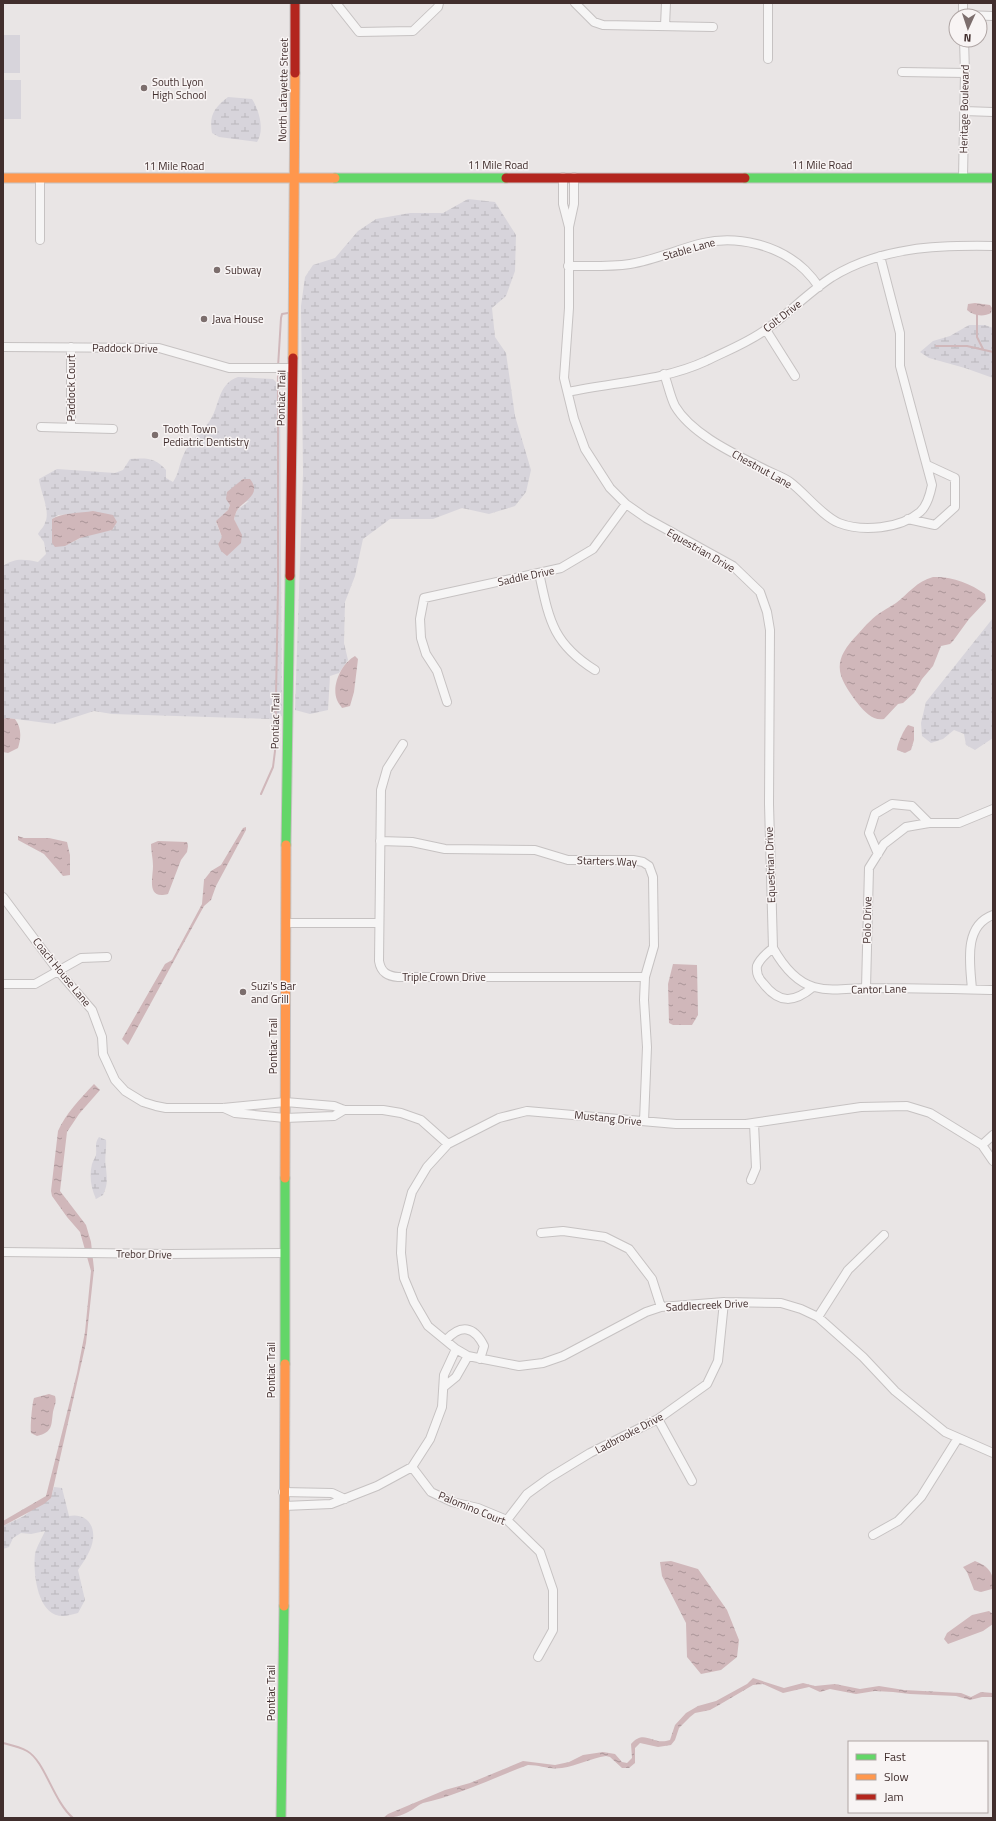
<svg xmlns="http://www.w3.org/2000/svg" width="996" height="1821" font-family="'Titillium Web',sans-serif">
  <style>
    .grass { fill: #d7d4db }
    .wetland { fill: url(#wetland-marsh); fill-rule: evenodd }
    .water { fill: url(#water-ripples) }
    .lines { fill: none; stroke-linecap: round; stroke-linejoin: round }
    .stream { stroke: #d0b7ba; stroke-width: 2 }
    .street-casing { stroke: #c6c2c2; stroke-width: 10 }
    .fast-casing { stroke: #c6c2c2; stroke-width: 11 }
    .slow-casing { stroke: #c6c2c2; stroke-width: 11 }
    .jam-casing { stroke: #c6c2c2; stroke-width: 11 }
    .street { stroke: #f6f5f5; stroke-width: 8 }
    .fast { stroke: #63d668; stroke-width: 9 }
    .slow { stroke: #ff974d; stroke-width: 9 }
    .jam { stroke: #b3261e; stroke-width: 9 }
    .poi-dot { fill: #7c6e6d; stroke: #f8f4f4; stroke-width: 1.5 }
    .labels { text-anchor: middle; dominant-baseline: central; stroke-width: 3; stroke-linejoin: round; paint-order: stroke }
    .poi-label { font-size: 11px; fill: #412e2d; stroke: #f8f4f4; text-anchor: start }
    .street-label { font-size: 11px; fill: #412e2d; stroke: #f8f4f4 }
  </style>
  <defs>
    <pattern id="wetland-marsh" width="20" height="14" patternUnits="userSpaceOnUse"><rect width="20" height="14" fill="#d7d4db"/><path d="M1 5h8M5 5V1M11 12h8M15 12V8" fill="none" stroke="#bab6bc"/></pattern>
    <pattern id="water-ripples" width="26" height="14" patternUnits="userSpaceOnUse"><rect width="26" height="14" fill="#d0b7ba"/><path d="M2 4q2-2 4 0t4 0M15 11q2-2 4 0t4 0" fill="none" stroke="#aa9598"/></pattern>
  </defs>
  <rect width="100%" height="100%" fill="#e9e5e5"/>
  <path class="grass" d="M3,35H20V73H3Z
    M3,80H21V119H3Z"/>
  <path class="wetland" d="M228,97L252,99C259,110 265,130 257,142L219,137L212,133C209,115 214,108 228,97Z
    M468,199L495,202L516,235L515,271L506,296L492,308L495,337L506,353L515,416L531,470L526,492L515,506L489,514L462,508L433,519H390L363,539L355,576L345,602L344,643L348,660L339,673L330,676L328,710L310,714L295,710L303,473L301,306L305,277L313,265L335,258L358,231L376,219L410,213H443Z
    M969,325H985L993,328V378L965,368L929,358L920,352L933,341L950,336Z
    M238,377L273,379L280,386L282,716L273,719L112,714L94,711L54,724L8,718L3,719V566C15,558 23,559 38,562L46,554L44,542L38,534C40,530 44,527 45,523C51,511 40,491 39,479L57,469L115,473L123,470L130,459C146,458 155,457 166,470V478L173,482C179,473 179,465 183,456C188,443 201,433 209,422C220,407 217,384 238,377ZM249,501L237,510L234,519L237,526L218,544L222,537L216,522L228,510L230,505ZM76,514L112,530L86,535L71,543H52V519L58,515Z
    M993,618V738L975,750L966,745L964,734L954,730L943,739L931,743L922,736L921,723L926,702Z
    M99,1137L106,1140C107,1149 104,1159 106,1168C107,1179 108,1185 103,1195L96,1199C91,1188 89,1176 92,1164C93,1161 95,1158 96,1155C97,1147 94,1144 99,1137Z
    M54,1487L62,1488L69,1516C84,1513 95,1523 93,1539C92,1550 84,1561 78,1570L85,1600L78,1613C73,1614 67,1616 63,1616C37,1616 33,1572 35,1554C37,1546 42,1538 45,1531L31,1534L21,1533L13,1538L9,1547L3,1549V1526L24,1516L52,1494Z"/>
  <path class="water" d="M975,303L990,305L992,308L991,313C984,317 973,316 967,310L968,304Z
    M243,479H250C262,494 245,500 238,509C236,511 235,516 234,519L242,535L241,543L227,556L221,551L218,544L222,537L216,521L228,510L230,505L226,499L227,492Z
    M93,511L113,515L117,522L112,530L80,538L65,546L55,547L52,543V519C61,513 81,513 93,511Z
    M933,577C951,576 970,583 985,594L986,601L969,619L953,641L950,644L941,646L933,666L922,679L914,693L903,703L898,704L884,719C873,721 865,712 859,705C836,675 831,662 858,634C866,625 873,617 883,611C887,608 892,606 896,603C908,594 917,581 933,577Z
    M355,656L358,659L354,692L350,706L342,708C341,706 338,703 337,700C331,685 342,663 355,656Z
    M7,718L15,719C22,729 21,738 18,748L8,753L3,752V719Z
    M908,725L914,727V740L911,750L905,753L897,750C897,745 904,729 908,725Z
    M246,827V830L216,886L211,900L204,906L128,1045L122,1039L165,964L172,960L202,904L204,880L211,871L221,865L243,828Z
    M18,836L24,838H49L67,842L70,855V875L63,876L44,854L18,840Z
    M158,841L187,842L188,846L187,852L181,860L168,894C146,900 153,878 153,866C153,859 151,851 151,844Z
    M673,964L697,965L698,1015L692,1025H673L669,1023L668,984Z
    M94,1084L100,1090L79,1114L67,1132L60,1191L86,1225L91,1242L94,1269L86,1343L51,1498L44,1504L3,1526V1521L46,1496L77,1373L85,1332L91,1271L80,1232L67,1217L52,1196L51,1191L58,1131C66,1113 80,1099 94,1084Z
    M49,1394L55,1396C57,1403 54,1406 53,1412C51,1426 53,1432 37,1436L31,1433C30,1428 32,1404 34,1398Z
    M671,1561L698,1569L727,1610L739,1640L737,1657L721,1670L701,1674L687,1657L686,1623L662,1576L660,1562Z
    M975,1561C988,1566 996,1574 992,1589L981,1592L974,1590L967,1572L963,1567Z
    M989,1611L993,1614V1624L983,1631L948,1644L944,1639L947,1633L972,1615Z
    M753,1678L784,1688L803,1683L815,1686L835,1684L860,1689L879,1686L904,1690L961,1693L971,1697L981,1692L993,1693V1697H982L970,1700L956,1696L910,1694L893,1692L875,1691L856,1694L830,1689L820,1692L809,1687L783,1693L763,1684L753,1685L719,1705L710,1710L695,1713L690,1717L679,1728L675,1740L671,1745L658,1747L640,1743L635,1748V1763L629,1768H622L610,1757L606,1756C591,1758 577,1766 562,1768C548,1770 541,1765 528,1765C493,1778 459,1795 423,1803C418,1805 414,1809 410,1811C401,1816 393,1818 383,1818L388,1814L445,1790L470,1783L523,1761L555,1765L569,1762L583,1755L603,1752L615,1754L622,1762L627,1763L632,1758L631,1744C645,1728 652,1746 670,1740L675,1725L686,1713L698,1706L716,1701L747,1684Z"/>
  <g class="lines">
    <path class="stream" d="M977,314V337L983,349
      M936,346H967L993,352
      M278,367L281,318L282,314L288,313
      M261,794L273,767L275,751L278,587V371
      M3,1743C11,1745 20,1747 27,1751C45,1761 53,1801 73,1818"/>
    <defs>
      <path id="street" d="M336,3L359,32L413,31L438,7L439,3
        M575,3L594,22L603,25L713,27
        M768,3V59
        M963,3V16
        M963,15L993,16
        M665,26L666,3
        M902,72L965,73
        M964,111L993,112
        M563,177V204L569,227
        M574,177V204L569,227V308L564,378L574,419L585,449L610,488L626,504L646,518L733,566L760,592L767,612L770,630L769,804L773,948C782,964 796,982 814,987C833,992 849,988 868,988C910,988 951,989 993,990
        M963,177L965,73L964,40
        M40,178V240
        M568,266C588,266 610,267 630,264C655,260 678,249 703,243C737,235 779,245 805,270C810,275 815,281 819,287
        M766,330L795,376
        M3,347L159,348L229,368H293
        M664,374C668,384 670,396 675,406C692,435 737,455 766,470C774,474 783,477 790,482C805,493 822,516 839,523C862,532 900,529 920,512C927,506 930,495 932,485L900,366V333L880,256
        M568,392C613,382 663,381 706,361C726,351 750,342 768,328C790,312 809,292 832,277C881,247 937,245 993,246
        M41,427L113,429
        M71,428V347
        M908,519L935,525L955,507V478L927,465
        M539,573C549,619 552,643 595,670
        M447,702L437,671L426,654L421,638L420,619L424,598L561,568L593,549L626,504
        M403,744L387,769L381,790L379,961C381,973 388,976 398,977H645
        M380,841L412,842L445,849L535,850L568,860H633L643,862L649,866L653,877L654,946L645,977L644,1000L647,1047L644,1121
        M878,854L869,833L875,814L892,804L912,806L929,823
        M3,897L59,972L92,1010L102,1037L103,1054L115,1080L125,1091L143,1102L156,1106L166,1108H223L285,1102L334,1106L344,1110H383L401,1113L421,1120L448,1144
        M286,923H379
        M773,948C767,953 760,958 757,966C756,973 759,979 763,983C779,1004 794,1003 813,987
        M3,984H35L81,958L107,957
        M866,988L869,868L884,844L906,827L929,823H959L993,809
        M972,989C970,964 963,926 993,915
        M224,1108L235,1113L285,1118L334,1116L344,1110
        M982,1145L993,1135
        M993,1161L982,1145L930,1113L907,1106L861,1107L746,1124H676L527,1111L499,1118L448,1144L427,1167L412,1192L402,1229L401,1253L404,1278L414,1302L428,1326L456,1349L468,1356L519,1366L543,1363L563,1356L646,1312L661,1307L724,1302L781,1303L801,1309L818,1317L863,1357L895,1391L945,1432L993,1453
        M751,1180L756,1168L754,1123
        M541,1233L563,1231L605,1237L629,1249L652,1279L661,1307
        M3,1252L170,1254L284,1253
        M818,1317L848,1270L884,1235
        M446,1340C461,1324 474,1326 484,1346L480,1359
        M445,1386L456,1377L468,1356
        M658,1419L692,1481
        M412,1467L431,1492L452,1502L478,1508L507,1520L540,1552L553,1590V1630L538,1657
        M283,1492L332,1493L345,1499
        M284,1506L331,1504L377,1486L412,1467L430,1439L442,1407L444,1375L456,1349
        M507,1520L527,1494L549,1478L590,1453L658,1419L707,1384L718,1361L724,1302
        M873,1535L898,1521L921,1497L958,1438"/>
      <path id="fast" d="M335,178H506
        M745,178H993
        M286,845L290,576
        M285,1364V1178
        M281,1818L284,1606"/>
      <path id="slow" d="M3,178H335
        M293,358L295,73
        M285,1178L286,845
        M284,1606L285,1364"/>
      <path id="jam" d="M295,73V3
        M506,178H745
        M290,576L293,358"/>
    </defs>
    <use href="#street" class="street-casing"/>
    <use href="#fast" class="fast-casing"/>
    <use href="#slow" class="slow-casing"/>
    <use href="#jam" class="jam-casing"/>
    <use href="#street" class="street"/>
    <use href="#fast" class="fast"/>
    <use href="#slow" class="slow"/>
    <use href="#jam" class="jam"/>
  </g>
  <g class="poi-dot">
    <circle cx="144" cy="88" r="4"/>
    <circle cx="217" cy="270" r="4"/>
    <circle cx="204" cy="319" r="4"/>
    <circle cx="155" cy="435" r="4"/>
    <circle cx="243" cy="992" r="4"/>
  </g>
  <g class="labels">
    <g class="poi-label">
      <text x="152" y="82">South Lyon<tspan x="152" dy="13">High School</tspan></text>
      <text x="225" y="270">Subway</text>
      <text x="212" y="319">Java House</text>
      <text x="163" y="429">Tooth Town<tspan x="163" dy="13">Pediatric Dentistry</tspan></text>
      <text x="251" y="986">Suzi's Bar<tspan x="251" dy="13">and Grill</tspan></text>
    </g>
    <g class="street-label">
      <text transform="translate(283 90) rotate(-89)">North Lafayette Street</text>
      <text transform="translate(964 109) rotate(-89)">Heritage Boulevard</text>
      <text x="498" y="165">11 Mile Road</text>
      <text x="822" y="165">11 Mile Road</text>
      <text x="174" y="166">11 Mile Road</text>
      <text transform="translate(689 249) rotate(-16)">Stable Lane</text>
      <text transform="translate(782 316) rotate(-38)">Colt Drive</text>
      <text transform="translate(125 348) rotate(1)">Paddock Drive</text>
      <text transform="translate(71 388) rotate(-90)">Paddock Court</text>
      <text transform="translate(281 398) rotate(-89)">Pontiac Trail</text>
      <text transform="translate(762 469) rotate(29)">Chestnut Lane</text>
      <text transform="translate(701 550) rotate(30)">Equestrian Drive</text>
      <text transform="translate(526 576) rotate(-12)">Saddle Drive</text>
      <text transform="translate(275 721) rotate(-89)">Pontiac Trail</text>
      <text transform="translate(607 861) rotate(2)">Starters Way</text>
      <text transform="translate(770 865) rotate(-92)">Equestrian Drive</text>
      <text transform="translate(867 920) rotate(-89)">Polo Drive</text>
      <text transform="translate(62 972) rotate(51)">Coach House Lane</text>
      <text x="444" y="977">Triple Crown Drive</text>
      <text transform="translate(879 989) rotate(-1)">Cantor Lane</text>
      <text transform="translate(273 1046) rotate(-90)">Pontiac Trail</text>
      <text transform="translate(608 1118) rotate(6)">Mustang Drive</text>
      <text transform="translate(144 1254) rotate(1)">Trebor Drive</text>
      <text transform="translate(707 1305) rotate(-3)">Saddlecreek Drive</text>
      <text transform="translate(271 1370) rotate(-90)">Pontiac Trail</text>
      <text transform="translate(629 1433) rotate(-28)">Ladbrooke Drive</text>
      <text transform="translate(472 1508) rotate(22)">Palomino Court</text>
      <text transform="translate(271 1693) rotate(-90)">Pontiac Trail</text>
    </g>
  </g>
  <rect width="996" height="1821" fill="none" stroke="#412e2d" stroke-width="8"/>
  <rect x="848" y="1741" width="140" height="72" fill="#f8f4f4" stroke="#afa5a4"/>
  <rect x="856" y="1754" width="20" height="6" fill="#63d668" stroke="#afa5a4"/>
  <text x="884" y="1761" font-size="12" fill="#412e2d">Fast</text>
  <rect x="856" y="1774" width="20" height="6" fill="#ff974d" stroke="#afa5a4"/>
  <text x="884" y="1781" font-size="12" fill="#412e2d">Slow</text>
  <rect x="856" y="1794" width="20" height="6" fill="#b3261e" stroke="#afa5a4"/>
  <text x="884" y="1801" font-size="12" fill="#412e2d">Jam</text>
  <g transform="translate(968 28) rotate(183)"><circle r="19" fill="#f8f4f4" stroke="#afa5a4"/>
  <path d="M0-3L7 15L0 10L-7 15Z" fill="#7c6e6d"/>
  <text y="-6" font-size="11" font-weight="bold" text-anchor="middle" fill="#412e2d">N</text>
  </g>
</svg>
